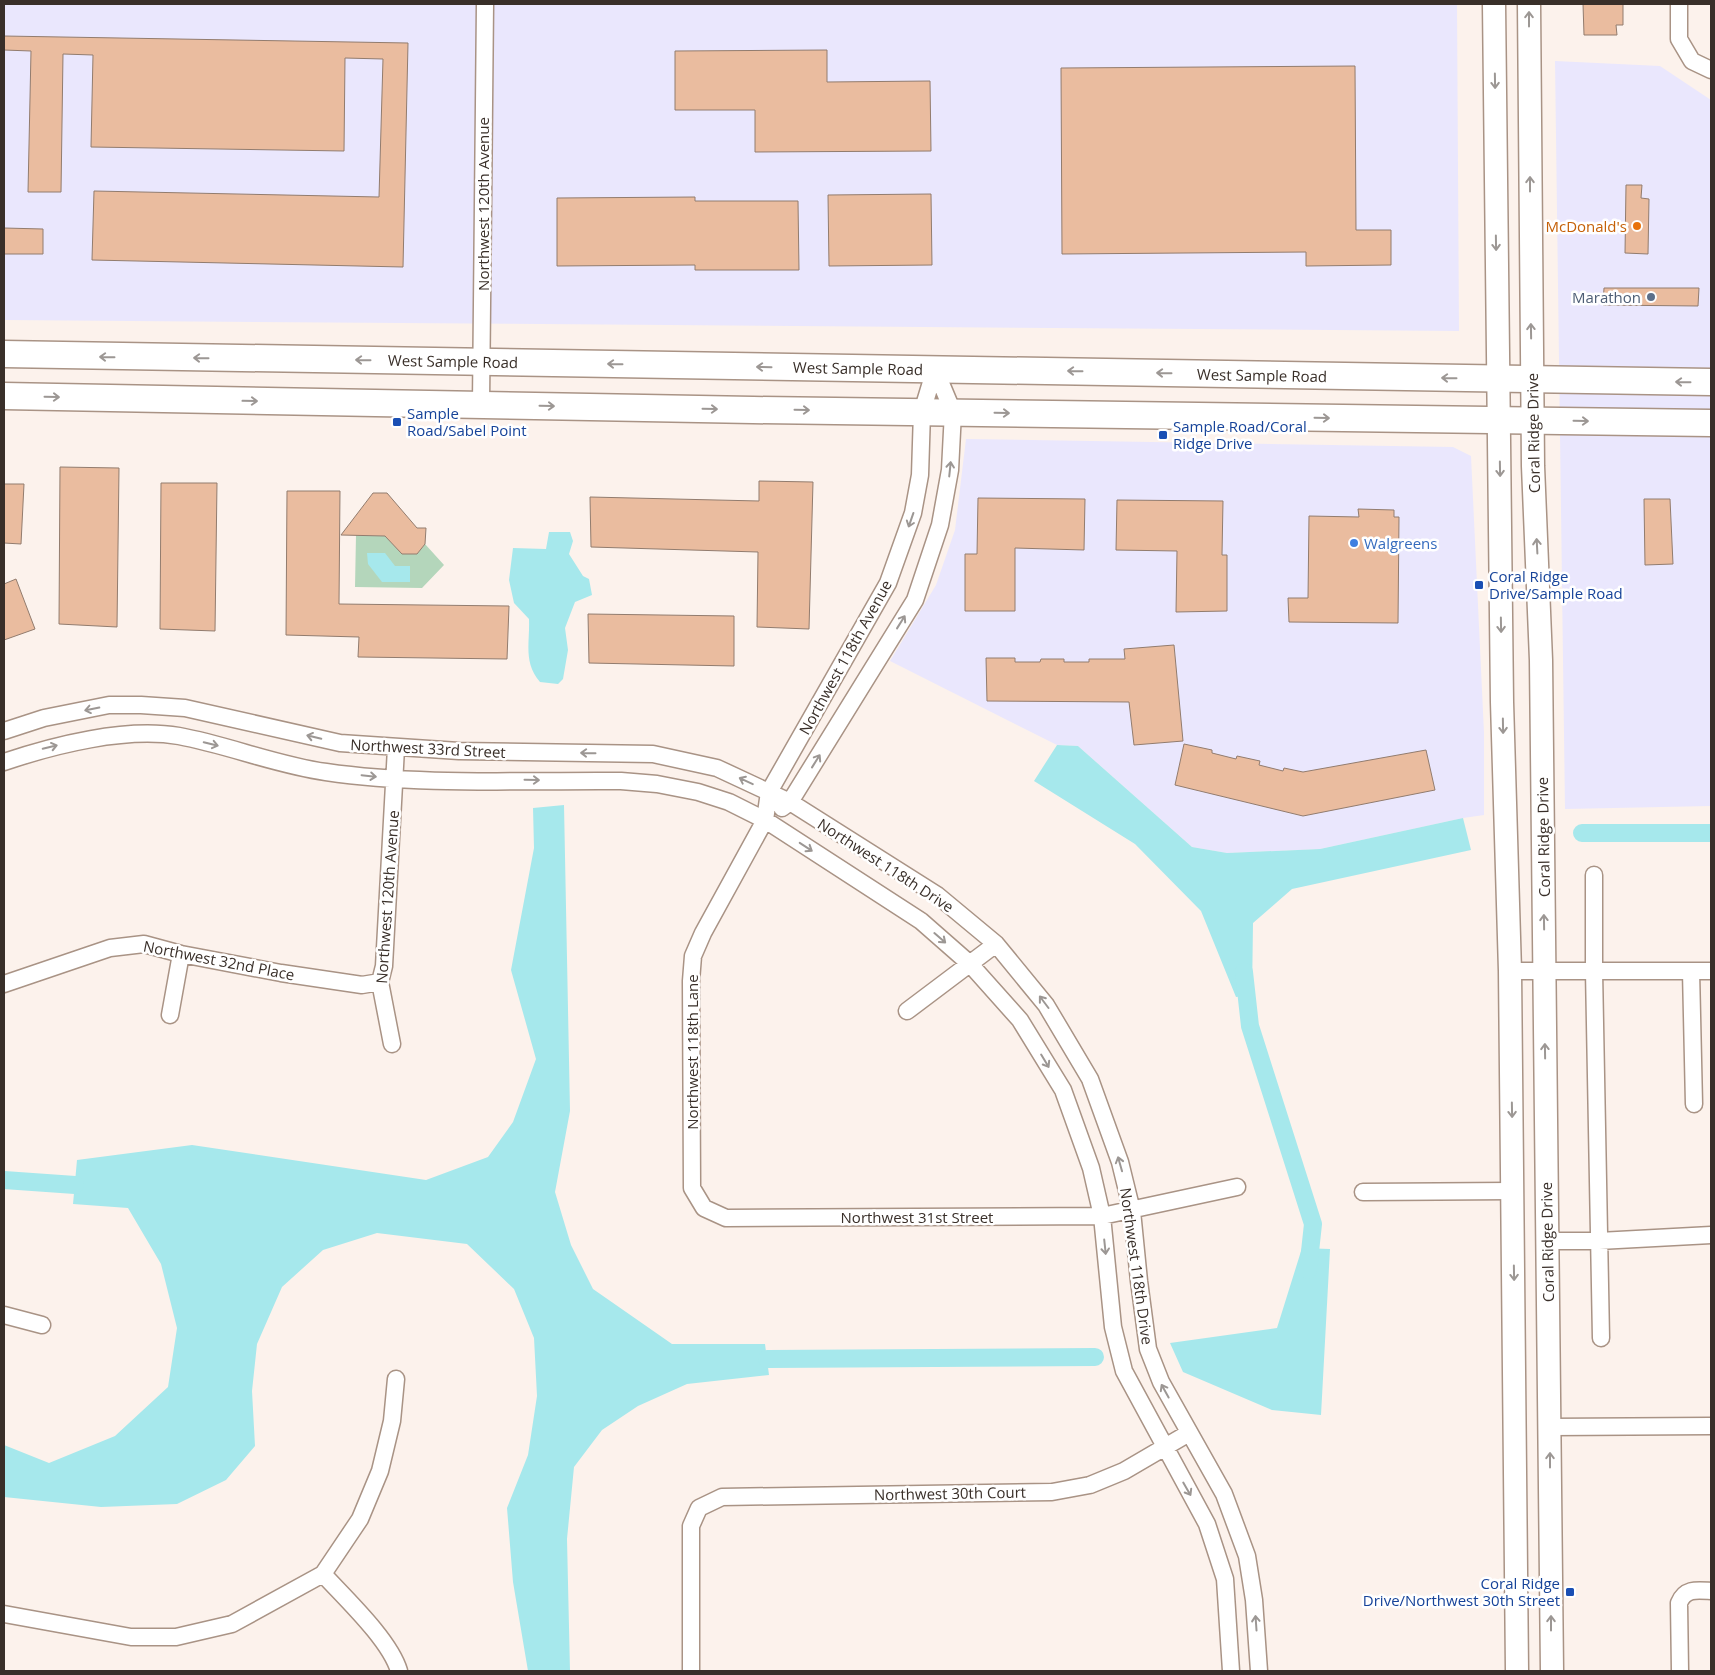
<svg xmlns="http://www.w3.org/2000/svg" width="1715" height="1675" font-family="'Open Sans',sans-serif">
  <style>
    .commercial { fill: #eae7fd }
    .green { fill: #b4d6bb }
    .water { fill: #a6e8ec }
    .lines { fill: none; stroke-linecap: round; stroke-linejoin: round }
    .canal { stroke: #a6e8ec; stroke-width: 18 }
    .building { fill: #eabc9f; stroke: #927c6e }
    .street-casing { stroke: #a99385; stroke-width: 19 }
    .secondary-casing { stroke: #a99385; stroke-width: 25 }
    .primary-casing { stroke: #a99385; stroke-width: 29 }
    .street { stroke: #fff; stroke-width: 16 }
    .secondary { stroke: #fff; stroke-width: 22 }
    .primary { stroke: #fff; stroke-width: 26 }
    .oneway { stroke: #9c9794 }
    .food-dot { fill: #e8710a; stroke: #fff; stroke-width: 2 }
    .service-dot { fill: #5c6f8a; stroke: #fff; stroke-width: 2 }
    .transit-dot { fill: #1a4fb4; stroke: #fff; stroke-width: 2 }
    .shop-dot { fill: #3f7fe0; stroke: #fff; stroke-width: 2 }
    .labels { text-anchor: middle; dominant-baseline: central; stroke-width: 5; stroke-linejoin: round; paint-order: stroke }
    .street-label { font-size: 15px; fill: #392f29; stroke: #fff }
    .food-label { font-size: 15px; fill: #c56008; stroke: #fff; text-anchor: end }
    .service-label { font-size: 15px; fill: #4e5e75; stroke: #fff; text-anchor: end }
    .transit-label { font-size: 15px; fill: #164399; stroke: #fff; text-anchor: start }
    .shop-label { font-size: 15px; fill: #366cbe; stroke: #fff; text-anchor: start }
  </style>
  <rect width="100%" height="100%" fill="#fcf2ec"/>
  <path class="commercial" d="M4,4H1457L1459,331L4,320Z
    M1555,61L1660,66L1711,100V806L1565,809Z
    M966,439L1453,447L1471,456L1484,733V815L1463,818L1320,849L1227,853L1192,847L1078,746L1057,745L890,661L936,585L955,530Z"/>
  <path class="green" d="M356,535L385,536L403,554H417L425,544L444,565L422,588L355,587Z"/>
  <path class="water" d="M549,532H570L573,541L569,554L583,576L589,579L592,595L575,602L565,628L568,650L563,679L558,684L540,682C523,662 530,643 529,619L514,603L509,580L513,548L546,549Z
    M367,553H385L395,566H410V582H382L368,564Z
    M1057,745L1078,746L1192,847L1227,853L1320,849L1463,818L1471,850L1292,889L1253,923L1252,995L1236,997L1201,911L1135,844L1034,781Z
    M564,805L570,1111L555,1192L571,1245L593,1289L672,1344H765L769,1375L687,1384L638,1406L602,1430L574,1467L567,1539L570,1671H528L513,1582L507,1508L528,1455L537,1396L534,1338L514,1289L467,1244L377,1233L323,1250L282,1287L257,1344L252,1391L255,1446L226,1480L177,1504L101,1507L4,1497V1445L49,1463L115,1436L168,1387L177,1328L161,1264L128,1208L73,1204L77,1160L192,1145L426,1180L488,1157L513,1122L536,1059L511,970L534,848L533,808Z
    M1302,1248L1330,1249L1321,1415L1272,1410L1183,1372L1170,1343L1277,1328Z"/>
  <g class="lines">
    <path class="canal" d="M1582,833H1711
      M1244,972L1250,1026L1313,1224L1308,1270
      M4,1180L75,1185
      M767,1359L1095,1357"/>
  </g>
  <path class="building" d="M1583,4H1623V25H1616L1617,35H1584Z
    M4,36L408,43L403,267L92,260L94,191L379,197L383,59L345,58L344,151L91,147L93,55L63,54L61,192H28L31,51L4,50Z
    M827,50V82L930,81L931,151L755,152V110H675V51Z
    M1355,66L1356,230H1391V265L1306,266V252L1062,254L1061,68Z
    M1626,185H1642L1641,198L1649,199L1648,254L1625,253Z
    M931,194L932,265L829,266L828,195Z
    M695,197V201H798L799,270H695V265L557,266V198Z
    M4,228L43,229V254H4Z
    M1604,288H1699L1698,306L1603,305Z
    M60,467L119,468L117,627L59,624Z
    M759,481L813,482L809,629L757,627L758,552L591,547L590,497L759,501Z
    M161,483H217L215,631L160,629Z
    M4,484H24L21,544L4,543Z
    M287,491H340L339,604L509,606L507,659L358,657L359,637L286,635Z
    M373,493H387L417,528H426L425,544L417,554H402L385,536L341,535Z
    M978,498L1085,499L1084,550L1015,548V611H965V554H977Z
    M1644,499H1670L1673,564L1645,565Z
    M1117,500L1223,501L1222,555H1227V611L1176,612L1177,551L1116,550Z
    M1358,509L1394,510V517H1399L1398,623L1289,622L1288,598H1308L1309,516L1359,517Z
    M16,579L35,629L4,640V584Z
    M588,614L734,616V666L589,663Z
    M1174,645L1183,741L1134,745L1129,702L987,701L986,658H1015V662H1040L1041,659H1064V662H1089V659H1125L1124,649Z
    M1184,744L1212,750V753L1236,759L1237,756L1260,761L1259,765L1283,771L1284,768L1303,772L1426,750L1435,790L1303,816L1175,785Z"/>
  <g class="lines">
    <defs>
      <path id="street" d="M1679,4V39L1692,61L1711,70
        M935,369L922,412L920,475L913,513L888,583L769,792L765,820L703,933L693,956L691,981L692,1188L704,1208L726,1218L1102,1216L1237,1187
        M481,404L485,4
        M4,731L44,718L109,705H141L185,708L340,743L459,751L653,754L717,768L790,802L937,895L996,944L1046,1005L1090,1079L1120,1162L1132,1211L1139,1281L1148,1349L1161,1382L1224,1494L1247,1556L1254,1600L1259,1671
        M4,762C54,745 125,727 179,736C228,745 276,765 326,772C421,786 525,780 621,781L657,784L698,792L729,802L765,820L921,921L970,964L1020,1020L1063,1090L1091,1168L1102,1216L1113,1327L1124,1371L1207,1524L1225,1579L1231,1671
        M782,808L790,802L915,600L940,525L950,470L953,412L935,369
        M1594,875V971L1601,1338
        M1510,971H1711
        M1691,971L1694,1104
        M4,984L110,948L144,944L181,954L281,973L362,985L380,982
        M907,1011L996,944
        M170,1015L181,954
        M392,1044L380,982L384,966L396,748
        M1363,1192L1512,1191
        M1548,1241H1599L1711,1235
        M4,1315L42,1325
        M1550,1427L1711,1426
        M323,1574C345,1598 390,1640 399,1671
        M4,1614L131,1637H176L232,1624L323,1574L360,1519L380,1471L392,1421L396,1379
        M691,1671V1526L699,1508L722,1497L1052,1492L1090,1485L1124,1471L1189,1433
        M1680,1671L1679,1603C1685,1588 1697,1590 1711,1591"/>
      <path id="secondary" d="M1494,4L1502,702L1510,971L1517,1671
        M1529,4L1533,466L1541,660L1552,1671"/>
      <path id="primary" d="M4,354L1711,382
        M4,396L753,410L1711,423"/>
    </defs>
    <use href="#street" class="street-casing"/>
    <use href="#secondary" class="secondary-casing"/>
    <use href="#primary" class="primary-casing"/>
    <use href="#street" class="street"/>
    <use href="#secondary" class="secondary"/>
    <use href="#primary" class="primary"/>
  </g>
  <defs><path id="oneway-shaft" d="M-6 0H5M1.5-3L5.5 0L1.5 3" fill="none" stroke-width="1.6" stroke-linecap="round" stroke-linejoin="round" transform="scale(1.25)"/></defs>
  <g class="oneway">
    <use href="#oneway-shaft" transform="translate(1529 19) rotate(-90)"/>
    <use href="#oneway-shaft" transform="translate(1495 81) rotate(89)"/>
    <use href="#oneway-shaft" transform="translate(1530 184) rotate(-90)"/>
    <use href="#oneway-shaft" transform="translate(1496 243) rotate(89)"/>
    <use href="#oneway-shaft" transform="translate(1531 331) rotate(-91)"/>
    <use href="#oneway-shaft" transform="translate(107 357) rotate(-179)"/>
    <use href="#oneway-shaft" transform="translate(201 358) rotate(-179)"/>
    <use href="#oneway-shaft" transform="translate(363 360) rotate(-179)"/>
    <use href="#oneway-shaft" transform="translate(615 364) rotate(-179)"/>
    <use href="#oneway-shaft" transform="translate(764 367) rotate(-179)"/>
    <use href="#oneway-shaft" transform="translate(1075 371) rotate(-179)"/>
    <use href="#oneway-shaft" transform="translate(1164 373) rotate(-179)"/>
    <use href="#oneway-shaft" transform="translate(1449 378) rotate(-179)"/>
    <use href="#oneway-shaft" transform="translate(1683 382) rotate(-179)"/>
    <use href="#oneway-shaft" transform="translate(52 397) rotate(1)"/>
    <use href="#oneway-shaft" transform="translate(250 401) rotate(1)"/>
    <use href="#oneway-shaft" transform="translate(547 406) rotate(1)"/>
    <use href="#oneway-shaft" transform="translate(710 409) rotate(1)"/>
    <use href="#oneway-shaft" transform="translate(802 410) rotate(1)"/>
    <use href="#oneway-shaft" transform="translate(1002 413) rotate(1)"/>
    <use href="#oneway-shaft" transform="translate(1322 418) rotate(1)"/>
    <use href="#oneway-shaft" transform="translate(1581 421) rotate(1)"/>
    <use href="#oneway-shaft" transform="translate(950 469) rotate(-84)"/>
    <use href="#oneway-shaft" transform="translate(1500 469) rotate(89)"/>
    <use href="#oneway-shaft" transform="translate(911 520) rotate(109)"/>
    <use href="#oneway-shaft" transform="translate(1537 546) rotate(-93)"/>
    <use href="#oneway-shaft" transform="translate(901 622) rotate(-58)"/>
    <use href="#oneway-shaft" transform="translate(1501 625) rotate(89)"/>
    <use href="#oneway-shaft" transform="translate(92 709) rotate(169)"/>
    <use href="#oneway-shaft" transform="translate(1503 726) rotate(89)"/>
    <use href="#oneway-shaft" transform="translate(314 737) rotate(-167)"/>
    <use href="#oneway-shaft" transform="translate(211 744) rotate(14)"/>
    <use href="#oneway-shaft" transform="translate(50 747) rotate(-13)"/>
    <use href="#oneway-shaft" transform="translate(588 753) rotate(-179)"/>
    <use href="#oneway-shaft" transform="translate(816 761) rotate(-58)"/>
    <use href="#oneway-shaft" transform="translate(369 776) rotate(6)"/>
    <use href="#oneway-shaft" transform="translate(532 780) rotate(1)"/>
    <use href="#oneway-shaft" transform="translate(746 781) rotate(-155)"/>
    <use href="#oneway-shaft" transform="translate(806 847) rotate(33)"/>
    <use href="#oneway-shaft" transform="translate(1544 922) rotate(-91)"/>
    <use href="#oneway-shaft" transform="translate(940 938) rotate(41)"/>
    <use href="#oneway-shaft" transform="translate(1044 1002) rotate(-127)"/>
    <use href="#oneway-shaft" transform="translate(1545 1051) rotate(-91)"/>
    <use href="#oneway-shaft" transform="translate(1045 1061) rotate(59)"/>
    <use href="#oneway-shaft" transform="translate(1512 1110) rotate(89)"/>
    <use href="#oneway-shaft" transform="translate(1120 1164) rotate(-106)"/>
    <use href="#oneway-shaft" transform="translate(1105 1247) rotate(84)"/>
    <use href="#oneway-shaft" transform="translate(1514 1273) rotate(89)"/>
    <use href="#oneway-shaft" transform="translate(1165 1391) rotate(-119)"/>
    <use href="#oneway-shaft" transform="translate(1550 1460) rotate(-90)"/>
    <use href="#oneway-shaft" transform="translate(1187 1489) rotate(60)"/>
    <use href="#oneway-shaft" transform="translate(1256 1623) rotate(-94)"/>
    <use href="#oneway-shaft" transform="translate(1551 1623) rotate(-90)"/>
  </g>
  <circle class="food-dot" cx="1637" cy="226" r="5"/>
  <circle class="service-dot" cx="1651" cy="297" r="5"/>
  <g class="transit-dot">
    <rect x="392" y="417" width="10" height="10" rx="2.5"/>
    <rect x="1158" y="430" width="10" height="10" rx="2.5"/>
    <rect x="1474" y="580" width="10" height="10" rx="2.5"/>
    <rect x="1565" y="1587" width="10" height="10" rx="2.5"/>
  </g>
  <circle class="shop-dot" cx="1354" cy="543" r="5"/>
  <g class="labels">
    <g class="street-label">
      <text transform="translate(483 204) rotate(-90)">Northwest 120th Avenue</text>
      <text transform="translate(453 361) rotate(1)">West Sample Road</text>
      <text transform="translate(858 368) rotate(1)">West Sample Road</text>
      <text transform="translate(1262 375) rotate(1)">West Sample Road</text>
      <text transform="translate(1533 433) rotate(-91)">Coral Ridge Drive</text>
      <text transform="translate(845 657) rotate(-61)">Northwest 118th Avenue</text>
      <text transform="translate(428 748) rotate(3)">Northwest 33rd Street</text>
      <text transform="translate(1543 837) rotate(-91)">Coral Ridge Drive</text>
      <text transform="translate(886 865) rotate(33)">Northwest 118th Drive</text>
      <text transform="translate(387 897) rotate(-86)">Northwest 120th Avenue</text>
      <text transform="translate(219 960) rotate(11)">Northwest 32nd Place</text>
      <text transform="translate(692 1052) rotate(-90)">Northwest 118th Lane</text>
      <text x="917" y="1217">Northwest 31st Street</text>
      <text transform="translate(1547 1242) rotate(-91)">Coral Ridge Drive</text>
      <text transform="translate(1137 1266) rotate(82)">Northwest 118th Drive</text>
      <text transform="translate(950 1493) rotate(-1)">Northwest 30th Court</text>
    </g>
    <g class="food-label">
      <text x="1627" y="226">McDonald's</text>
    </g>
    <g class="service-label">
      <text x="1641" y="297">Marathon</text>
    </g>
    <g class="transit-label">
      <text x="407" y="413">Sample<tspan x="407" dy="17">Road/Sabel Point</tspan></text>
      <text x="1173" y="426">Sample Road/Coral<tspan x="1173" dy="17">Ridge Drive</tspan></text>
      <text x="1489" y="576">Coral Ridge<tspan x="1489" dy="17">Drive/Sample Road</tspan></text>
      <text x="1560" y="1583" text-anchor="end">Coral Ridge<tspan x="1560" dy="17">Drive/Northwest 30th Street</tspan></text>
    </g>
    <g class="shop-label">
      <text x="1364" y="543">Walgreens</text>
    </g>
  </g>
  <rect width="1715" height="1675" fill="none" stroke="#392f29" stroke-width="10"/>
</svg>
